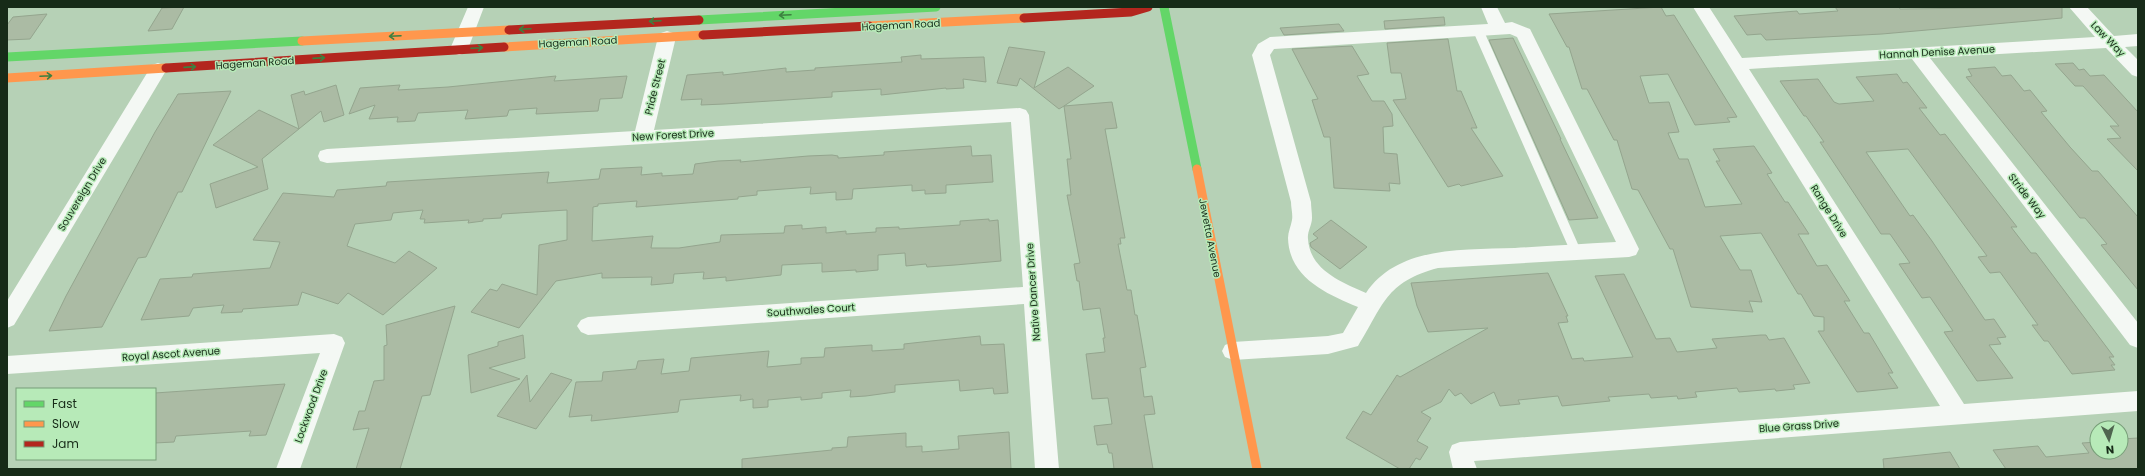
<svg xmlns="http://www.w3.org/2000/svg" width="2145" height="476" font-family="Poppins,sans-serif">
  <style>
    .building { fill: #abbba4; stroke: #94a58e }
    .lines { fill: none; stroke-linecap: round; stroke-linejoin: round }
    .lane { stroke: #f4f8f4; stroke-width: 10 }
    .street { fill: #f4f8f4; fill-rule: evenodd }
    .fast { stroke: #63d668; stroke-width: 9 }
    .slow { stroke: #ff974d; stroke-width: 9 }
    .jam { stroke: #b3261e; stroke-width: 9 }
    .oneway { stroke: #3d8040 }
    .labels { text-anchor: middle; dominant-baseline: central; stroke-width: 3; stroke-linejoin: round; paint-order: stroke }
    .street-label { font-size: 10px; fill: #172b18; stroke: #b7eab8 }
  </style>
  <rect width="100%" height="100%" fill="#b6d1b6"/>
  <path class="building" d="M184,7L172,29L148,31L162,8Z
    M1661,7L1666,16L1674,15L1737,117L1727,118L1730,122L1695,125L1668,74L1640,76L1649,103L1669,102L1679,132L1668,133L1679,159H1688L1705,207L1742,204L1716,161H1720L1713,149L1754,146L1772,173L1767,174L1785,202H1788L1809,234H1798L1817,266L1827,265L1850,301H1844L1864,333H1869L1893,373H1888L1898,388L1857,392L1818,331H1824V317L1814,316L1801,294H1798L1761,233L1720,236L1740,270H1751L1762,302L1749,301L1753,312L1691,307L1673,249H1670L1638,190L1632,189L1617,140H1614L1587,89H1582L1569,47H1567L1549,14Z
    M1835,7H1899L1900,9L2062,7V18L1882,34L1766,40L1761,34L1747,35L1734,16L1797,11L1799,14L1838,11Z
    M47,14L30,39L7,40V25L13,17Z
    M1444,17L1445,25L1385,29L1384,21Z
    M1339,24L1344,31L1284,35L1280,28Z
    M1513,38L1561,139H1560L1598,218L1569,220L1489,40Z
    M1448,39L1457,91H1461L1477,128H1471L1503,176L1461,186L1459,184L1448,187L1393,100L1406,99L1401,73H1391L1387,43Z
    M1352,46L1369,74L1357,76L1372,101H1384L1392,114L1393,126L1383,127L1384,153L1397,154L1400,184L1389,183L1390,191L1334,188L1330,137H1324L1312,100L1318,99L1292,49Z
    M1009,47L1045,52L1034,88L1068,67L1094,86L1064,106L1112,102L1117,128L1105,129L1125,238H1120L1121,244H1118L1127,290H1131L1135,315H1137L1146,367L1140,368L1144,397L1152,396L1155,414L1144,415L1153,469H1114L1112,453H1109L1107,444L1097,445L1094,426L1112,424L1108,398L1092,399L1086,354L1105,352L1103,338H1105L1100,308L1083,310L1079,281H1077L1074,264L1080,263L1067,195H1071L1067,159H1071L1064,106L1059,109L1020,78L1017,86L997,83Z
    M921,55V59L984,57L986,82L963,79L964,88L946,89V88L881,95V89L832,92V97L724,104L701,105L702,99L681,100L687,75L723,72V75L786,68V72L815,70V68L902,62L901,57Z
    M2073,63L2079,70L2084,69L2090,76L2104,75L2138,112V171L2107,139L2121,138L2110,126H2119L2083,86H2075L2055,64Z
    M1995,67L2002,76L2011,75L2024,91L2030,90L2047,111L2041,112L2070,147L2092,171H2098L2138,217V290L2101,245L2107,244L2085,218H2080L1966,77L1972,76L1968,69Z
    M1897,74L1903,83L1907,82L1927,108H1919L1940,135L1945,134L2017,227H2011L2031,253H2036L2114,357H2109L2115,365H2111L2115,370L2072,374L2048,341H2044L2032,325H2038L2000,272L1990,273L1978,257L1987,256L1908,149L1866,152L1910,216L1913,215L1932,241L1985,320L1994,319L2006,337L1997,338L2001,344L1989,345L2013,378L1977,381L1944,332L1953,331L1930,297L1922,298L1899,264L1910,263L1890,234H1881L1820,142H1824L1806,116H1804L1780,81L1818,79L1834,102L1839,104L1874,101L1856,77Z
    M556,76L554,81L627,76L622,98L600,99L598,111L536,114L537,108L509,110L507,116L465,119L468,110L418,113L415,121L397,122L398,117L369,119L375,105L349,114L360,88L400,85L398,90L448,87Z
    M336,85L344,115L324,122L321,111L262,159L268,189L216,208L210,184L258,167L213,145L259,110L299,129L291,95L304,91L305,95Z
    M231,91L182,192H178L146,257L138,258L102,327L49,331L66,296L155,132L178,94Z
    M971,146L972,156L991,155L993,182L946,185V193L925,194V190L912,191V185L853,189L852,199L836,200V192L810,194L811,187L757,191V195L738,197V199L636,207L637,201L598,204V206L593,207L592,241L653,236L651,248H679L720,242L721,235L784,233L785,226L802,225V229L826,227V233L846,231V234L876,232V228L899,227V229L960,225V221L989,219V221L998,220L1001,261L955,265L927,267L926,264L906,266L905,253L878,255V270L856,272V270L822,272V263L782,265L781,275L726,281V277L703,279L704,272L674,274L673,283L651,285L652,277L602,278V273L556,281L519,328L471,312L490,289L497,291L502,284L537,295L539,245L567,240V210L502,214L501,218L483,219V221L468,223L469,220L424,223L425,219H420L423,210L393,213L391,220L355,224L347,246L395,263L409,251L437,268L383,315L348,293L338,304L302,292L298,305L243,309L242,312L221,313L224,305L193,308L189,316L141,320L160,279L192,277L193,274L270,268L280,242L253,240L283,193L334,197L337,190L386,186L387,182L549,172L547,183L599,179L601,169L642,167L641,175L662,173V176L693,174L695,164L718,161L741,160L740,162L808,156L832,155L838,156V158L884,155V152Z
    M1331,220L1367,247L1340,269L1311,247L1310,243L1318,238L1313,234Z
    M1548,273L1568,316H1566L1568,322L1558,323L1572,359L1583,358L1584,361L1633,357L1595,276L1624,274L1656,339L1670,338L1677,352L1717,348L1712,339L1761,335H1766L1769,340L1784,338L1810,383L1793,385L1795,389L1776,391L1775,389L1739,392L1737,388L1695,392L1697,397L1678,399L1677,396L1651,398L1649,394L1608,397L1610,401L1562,406L1558,396L1518,400L1520,404L1500,406L1494,392L1471,404L1461,393L1455,396L1449,389L1441,402L1421,412L1431,418L1417,441L1428,447L1420,460L1416,458L1409,469H1400L1346,438L1363,411L1371,415L1397,375L1400,377L1488,328L1428,332L1417,306L1411,283Z
    M455,306L430,395L422,396L400,469H356L369,428L353,430L359,411H365L374,381L384,380V346L387,345L386,325Z
    M523,335L525,358L489,368L520,379L471,393L468,355L498,346V342Z
    M980,336L981,345L1004,344L1008,393L994,394L993,388L960,391L959,380L895,385V392L866,396L850,397L851,390L822,393V398L801,400V397L768,400V407L753,408V399L740,401L741,395L680,400L678,412L591,421L592,415L569,417L576,382L602,381L603,372L636,369L638,361L664,359L661,374L689,371L691,358L769,351L767,367L801,364V358L824,357L825,348L872,345V351L904,349V344L931,341Z
    M551,373L572,380L536,429L497,416L527,375L530,402Z
    M285,384L266,435L249,436L251,431L176,436L174,442L155,443V393Z
    M1009,432L1011,469H742V459L832,450V448L847,447L848,437L906,433V447L922,446V452L959,449L958,436Z
    M2138,438V469H2006L1993,450L2038,446L2046,457L2089,453L2082,443L2097,442V452H2121V439Z
    M1950,452L1960,469H1884L1883,459Z"/>
  <g class="lines">
    <path class="lane" d="M1478,30L1576,252"/>
    <path class="street" d="M468,7H484L468,49L465,53L459,55L453,53L450,49Z
      M1481,7H1497L1505,23L1512,22L1530,29L1639,249L1636,255L1629,257L1438,268C1385,282 1383,306 1358,346L1328,354L1233,360L1225,357L1222,351L1225,345L1233,342L1328,336L1343,333L1358,307C1327,294 1289,278 1288,238C1288,232 1291,226 1292,220C1293,214 1291,208 1291,202L1252,55L1258,44L1270,37L1488,24ZM1510,34L1517,37L1616,242C1582,244 1548,246 1515,248C1465,250 1398,245 1366,293C1341,282 1310,270 1308,239C1307,232 1312,225 1312,218C1312,212 1311,207 1311,202L1270,55L1274,49Z
      M1693,7H1709L1742,58L2095,37L2069,7H2087L2114,36L2138,34V46L2125,47L2138,60V77L2132,75L2106,48L1930,58L2138,323V348L2130,345L1912,59L1749,69L1964,404L2138,391V411L1474,461L1477,469H1453L1449,452L1452,445L1460,442L1940,406Z
      M667,31L673,33L676,37L654,130L1020,108L1026,110L1029,115L1059,469H1035L1024,304L588,335L581,332L577,326L581,320L588,317L1023,287L1011,122L327,163L320,161L318,156L320,151L327,149L635,131L658,37L661,33Z
      M158,63L164,65L167,69L14,325L7,328V301L152,65Z
      M334,334L342,337L345,343L300,469H276L320,353L7,374V356Z"/>
    <path class="fast" d="M1164,7L1197,169
      M699,20L936,7
      M7,57L302,41"/>
    <path class="slow" d="M869,26L1024,18
      M302,41L509,30
      M504,47L703,35
      M7,78L166,68
      M1197,169L1257,469"/>
    <path class="jam" d="M1024,18L1131,12L1148,7
      M509,30L699,20
      M703,35L869,26
      M166,68L504,47"/>
  </g>
  <defs><path id="oneway-shaft" d="M-6 0H5M1.5-3L5.5 0L1.5 3" fill="none" stroke-width="1.6" stroke-linecap="round" stroke-linejoin="round"/></defs>
  <g class="oneway">
    <use href="#oneway-shaft" transform="translate(785 15) rotate(177)"/>
    <use href="#oneway-shaft" transform="translate(655 21) rotate(177)"/>
    <use href="#oneway-shaft" transform="translate(525 29) rotate(177)"/>
    <use href="#oneway-shaft" transform="translate(395 36) rotate(177)"/>
    <use href="#oneway-shaft" transform="translate(477 48) rotate(-3)"/>
    <use href="#oneway-shaft" transform="translate(319 58) rotate(-4)"/>
    <use href="#oneway-shaft" transform="translate(190 67) rotate(-4)"/>
    <use href="#oneway-shaft" transform="translate(46 76) rotate(-3)"/>
  </g>
  <g class="labels">
    <g class="street-label">
      <text transform="translate(901 25) rotate(-3)">Hageman Road</text>
      <text transform="translate(2108 39) rotate(46)">Law Way</text>
      <text transform="translate(578 42) rotate(-3)">Hageman Road</text>
      <text transform="translate(1937 52) rotate(-3)">Hannah Denise Avenue</text>
      <text transform="translate(255 63) rotate(-4)">Hageman Road</text>
      <text transform="translate(655 87) rotate(-76)">Pride Street</text>
      <text transform="translate(673 135) rotate(-3)">New Forest Drive</text>
      <text transform="translate(82 194) rotate(-59)">Souvereign Drive</text>
      <text transform="translate(2027 196) rotate(52)">Stride Way</text>
      <text transform="translate(1829 211) rotate(58)">Range Drive</text>
      <text transform="translate(1210 238) rotate(79)">Jewetta Avenue</text>
      <text transform="translate(1033 292) rotate(-94)">Native Dancer Drive</text>
      <text transform="translate(811 310) rotate(-4)">Southwales Court</text>
      <text transform="translate(171 354) rotate(-4)">Royal Ascot Avenue</text>
      <text transform="translate(311 406) rotate(-70)">Lockwood Drive</text>
      <text transform="translate(1799 426) rotate(-4)">Blue Grass Drive</text>
    </g>
  </g>
  <rect width="2145" height="476" fill="none" stroke="#172b18" stroke-width="16"/>
  <rect x="16" y="388" width="140" height="72" fill="#b7eab8" stroke="#779e78"/>
  <rect x="24" y="401" width="20" height="6" fill="#63d668" stroke="#779e78"/>
  <text x="52" y="408" font-size="12" fill="#172b18">Fast</text>
  <rect x="24" y="421" width="20" height="6" fill="#ff974d" stroke="#779e78"/>
  <text x="52" y="428" font-size="12" fill="#172b18">Slow</text>
  <rect x="24" y="441" width="20" height="6" fill="#b3261e" stroke="#779e78"/>
  <text x="52" y="448" font-size="12" fill="#172b18">Jam</text>
  <g transform="translate(2109 440) rotate(175)"><circle r="19" fill="#b7eab8" stroke="#779e78"/>
  <path d="M0-3L7 15L0 10L-7 15Z" fill="#4f654f"/>
  <text y="-6" font-size="11" font-weight="bold" text-anchor="middle" fill="#172b18">N</text>
  </g>
</svg>
